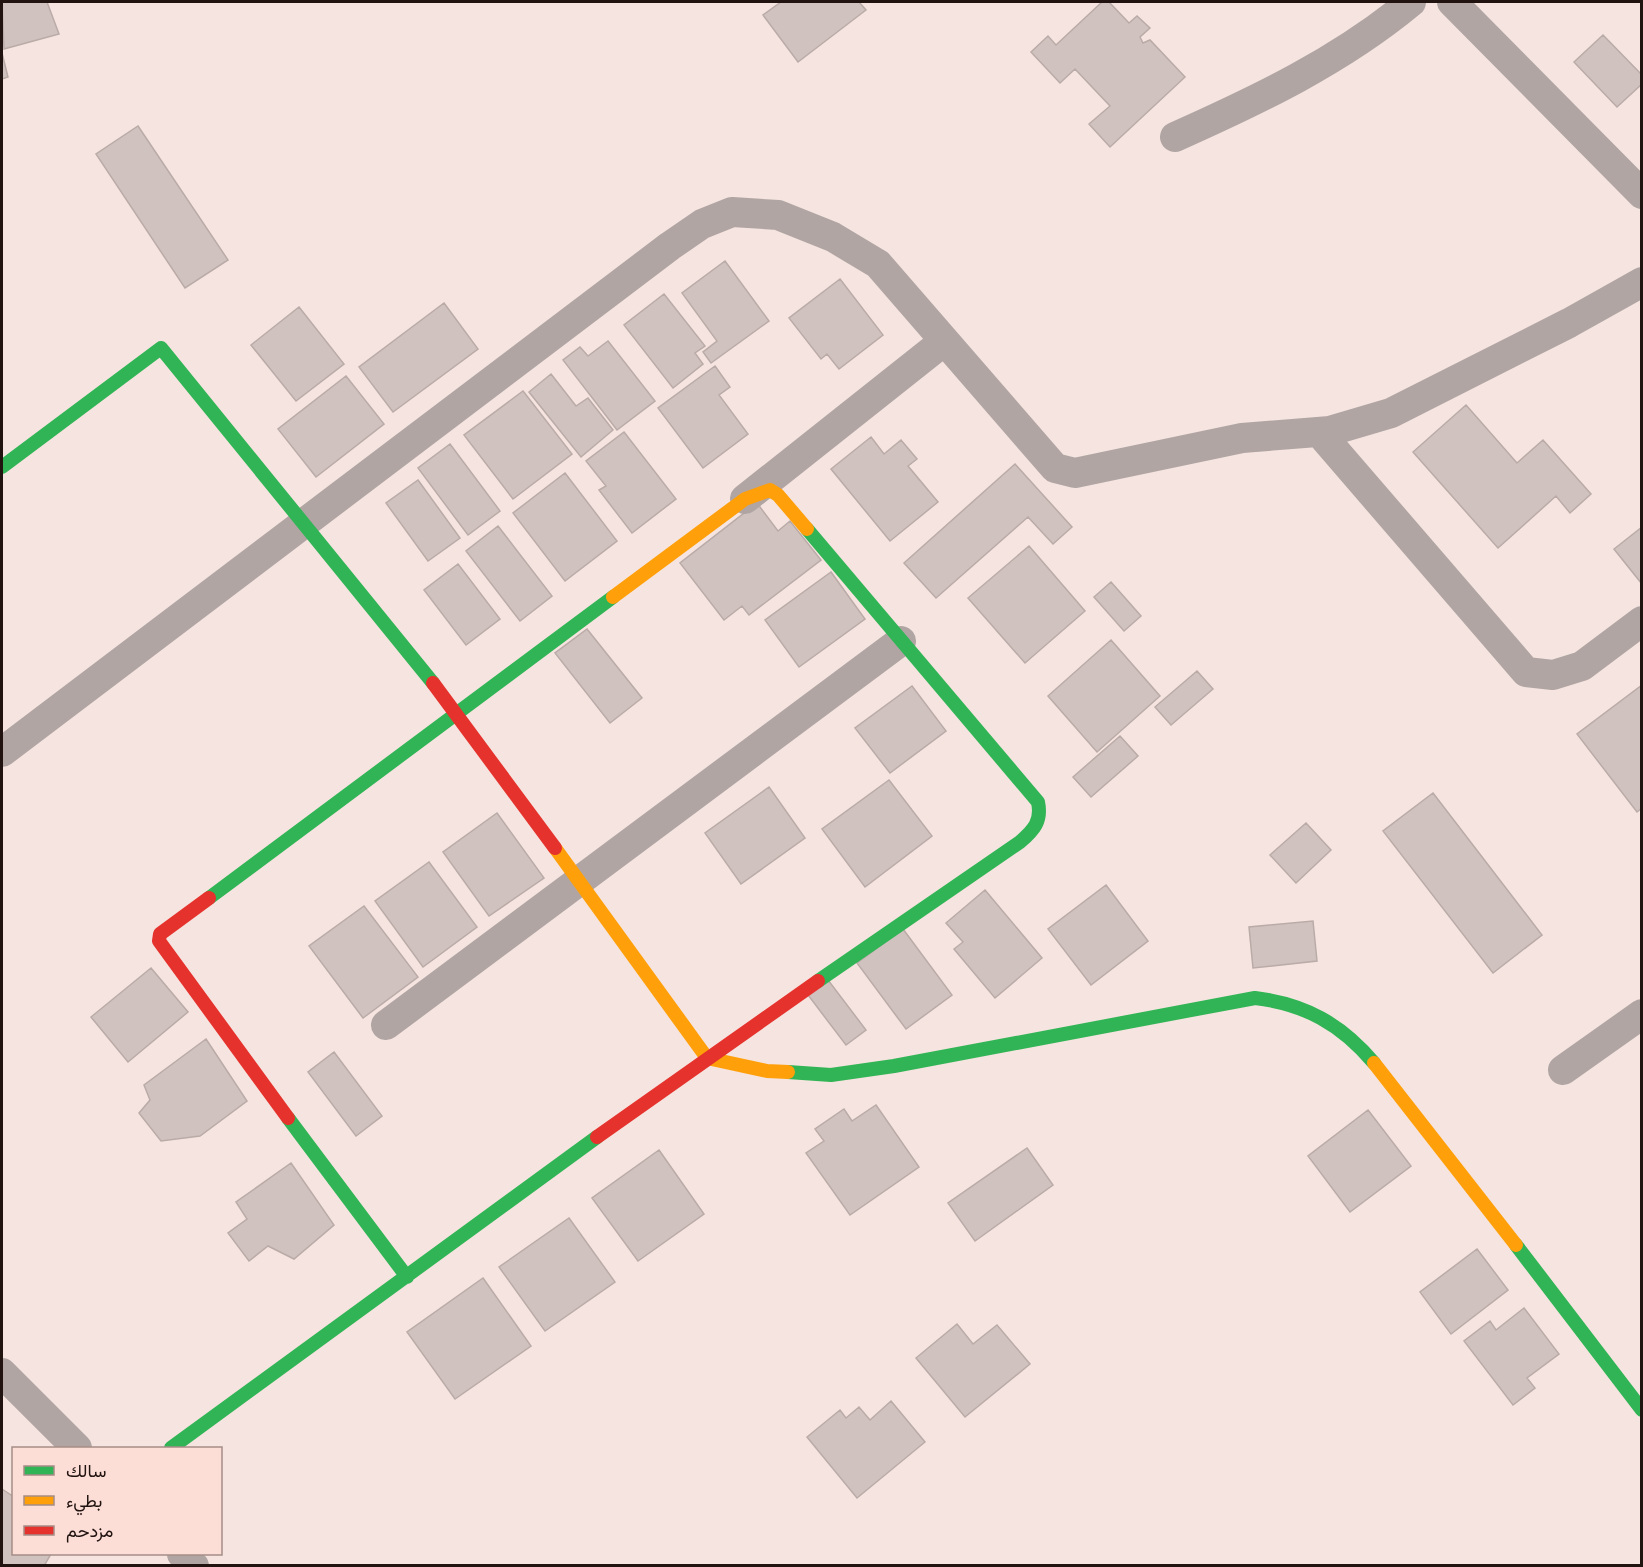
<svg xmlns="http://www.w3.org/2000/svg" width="1643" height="1567" font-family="Ubuntu,Vazirmatn,sans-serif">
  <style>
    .building { fill: #d0c2be; stroke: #baaba8; stroke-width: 1.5 }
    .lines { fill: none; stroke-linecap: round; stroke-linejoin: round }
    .street { stroke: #b0a5a3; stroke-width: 30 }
    .fast { stroke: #30b455; stroke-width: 14 }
    .slow { stroke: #ff9f0a; stroke-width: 14 }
    .jam { stroke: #e5322d; stroke-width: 14 }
  </style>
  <rect width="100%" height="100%" fill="#f5e4df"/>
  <path class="building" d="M2,2H47L59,34L4,49Z
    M781,2H859L866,10L798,62L763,15Z
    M1102,2H1109L1129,23L1137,16L1150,28L1140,37L1143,43L1150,40L1185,77L1110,147L1089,124L1110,106L1075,69L1060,83L1031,52L1048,36L1056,45Z
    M1603,35L1642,75V84L1617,107L1574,62Z
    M2,53L8,77L2,79Z
    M138,126L228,260L185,288L96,154Z
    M725,261L769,321L711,363L703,352L717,341L682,293Z
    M840,279L883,335L839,369L827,354L821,359L789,318Z
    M664,294L705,346L695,353L703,364L673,388L624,325Z
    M444,303L478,349L393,412L359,367Z
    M299,307L344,364L296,401L251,345Z
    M608,341L655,401L617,430L563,360L580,347L588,356Z
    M715,366L730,387L719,395L748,434L703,468L658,408Z
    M551,374L576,406L588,398L613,430L581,457L529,392Z
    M346,376L384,424L316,477L278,429Z
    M523,391L572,454L513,499L464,435Z
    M1466,405L1517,463L1543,440L1591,494L1570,513L1556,496L1498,548L1413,452Z
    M624,432L676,499L632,533L599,490L606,486L586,461Z
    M871,437L884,454L901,440L917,459L908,466L938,502L890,541L831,469Z
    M450,444L500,511L468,535L418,468Z
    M1015,464L1072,527L1053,544L1028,517L936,598L904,563Z
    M565,473L617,541L565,581L513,513Z
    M418,480L460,538L428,561L386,503Z
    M757,503L778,531L790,521L821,560L749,615L742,606L724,620L680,563Z
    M498,526L552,596L520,621L466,551Z
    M1642,527V584L1614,549Z
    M1029,546L1085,611L1025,663L968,598Z
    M458,564L500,619L466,645L424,590Z
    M831,572L865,619L799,667L765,620Z
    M1111,582L1141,616L1124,631L1094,597Z
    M587,629L642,698L610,723L555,653Z
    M1111,640L1160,696L1097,752L1048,696Z
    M1197,671L1213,689L1171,725L1155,707Z
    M1642,685V808L1637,812L1577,734Z
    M912,686L946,731L890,773L855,728Z
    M1120,736L1138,756L1091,797L1073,777Z
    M889,780L932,836L865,887L822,829Z
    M769,787L805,838L741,884L705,833Z
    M1433,793L1542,935L1493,973L1383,831Z
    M497,813L544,878L489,916L443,852Z
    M1306,823L1331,850L1296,883L1270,855Z
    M429,862L477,927L423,967L375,901Z
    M1106,885L1148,941L1091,985L1048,929Z
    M985,890L1042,958L995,998L954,949L963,942L946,923Z
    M364,906L418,977L363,1018L309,946Z
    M1313,921L1317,961L1253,968L1249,927Z
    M903,929L952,995L906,1029L857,963Z
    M151,968L188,1012L128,1062L91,1017Z
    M828,980L866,1030L846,1045L808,995Z
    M206,1039L247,1101L200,1136L161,1141L139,1113L150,1100L144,1085Z
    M334,1052L382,1116L356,1136L308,1072Z
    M876,1105L919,1167L850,1215L806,1153L824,1141L815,1129L844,1109L852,1121Z
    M1368,1110L1411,1166L1350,1212L1308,1156Z
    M1027,1148L1053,1185L975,1241L948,1203Z
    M659,1150L704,1214L638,1261L592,1198Z
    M291,1163L334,1225L294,1259L268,1246L249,1261L228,1233L247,1219L236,1202Z
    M569,1218L615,1282L545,1331L499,1267Z
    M1477,1249L1508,1290L1451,1334L1420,1292Z
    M483,1278L531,1346L455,1399L407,1332Z
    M1524,1308L1559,1354L1527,1378L1535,1388L1513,1405L1464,1341L1490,1321L1496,1330Z
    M957,1324L973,1344L997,1325L1030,1364L965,1417L916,1358Z
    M891,1401L925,1442L857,1498L807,1437L840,1410L846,1418L859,1407L870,1420Z
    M2,1489L14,1497V1554H51L44,1566H2Z"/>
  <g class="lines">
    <path class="street" d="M1452,2L1642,194
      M1175,137C1258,100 1340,61 1411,2
      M1319,432L1526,672L1553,675L1582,666L1642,621
      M745,499L943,342
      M2,752L670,246L702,224L732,212L778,215L833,237L878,264L1055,468L1075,473L1242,438L1330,431L1391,413L1569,323L1642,282
      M386,1025L901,641
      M1563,1070L1642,1014
      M2,1373L77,1448
      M182,1554L194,1566"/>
    <path class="fast" d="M2,467L161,348L433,683
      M807,529L1038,802C1042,821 1034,830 1020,842L818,981
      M209,898L613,597
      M788,1072L831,1075L894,1066L1255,998C1305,1004 1341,1024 1374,1063
      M288,1118L407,1277
      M1516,1245L1642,1410
      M171,1448L597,1137"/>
    <path class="slow" d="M613,597L745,499L770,490L778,495L807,529
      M555,848L707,1058L767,1071L788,1072
      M1374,1063L1516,1245"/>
    <path class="jam" d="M433,683L555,848
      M209,898L160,934L159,941L288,1118
      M597,1137L818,981"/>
  </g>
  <rect width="1643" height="1567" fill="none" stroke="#201310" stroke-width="6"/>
  <rect x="12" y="1447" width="210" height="108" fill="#fdded7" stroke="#a58d87" stroke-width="1.5"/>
  <rect x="24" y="1466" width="30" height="9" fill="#30b455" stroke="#a58d87" stroke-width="1.5"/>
  <text x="66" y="1477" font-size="18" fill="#201310">سالك</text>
  <rect x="24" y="1496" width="30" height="9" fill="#ff9f0a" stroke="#a58d87" stroke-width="1.5"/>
  <text x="66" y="1507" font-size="18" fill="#201310">بطيء</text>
  <rect x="24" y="1526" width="30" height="9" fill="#e5322d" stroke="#a58d87" stroke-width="1.5"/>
  <text x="66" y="1537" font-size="18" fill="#201310">مزدحم</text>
</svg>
